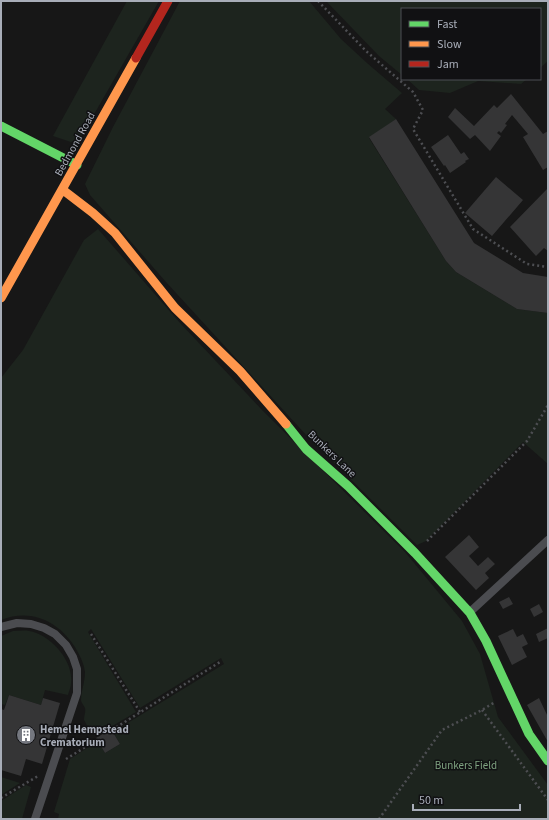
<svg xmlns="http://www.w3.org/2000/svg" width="549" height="820" font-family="'Source Sans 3',sans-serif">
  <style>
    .green { fill: #1d241e }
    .building { fill: #353536 }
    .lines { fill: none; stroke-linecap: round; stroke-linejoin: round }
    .path { stroke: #4d4e52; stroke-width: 2.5; stroke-dasharray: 2 3; stroke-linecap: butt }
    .lane { stroke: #4b4c50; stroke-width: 8 }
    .fast { stroke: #63d668; stroke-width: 9 }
    .slow { stroke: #ff974d; stroke-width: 9 }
    .jam { stroke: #b3261e; stroke-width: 9 }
    .labels { text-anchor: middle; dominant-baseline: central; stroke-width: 3; stroke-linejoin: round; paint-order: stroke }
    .street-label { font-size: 11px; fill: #a8adb8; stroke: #111113 }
    .poi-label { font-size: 11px; font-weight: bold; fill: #a8adb8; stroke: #111113; text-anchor: start }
    .park-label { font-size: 11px; fill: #7fa381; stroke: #111113 }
  </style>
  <rect width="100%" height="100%" fill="#171717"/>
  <path class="green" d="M127,1H159L81,137L71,142L53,136Z
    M180,1H309L341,39L367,63L402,93L385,109L396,119L369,138L446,261L456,272L517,309L548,313V464L523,442L426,541L417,545L308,437L166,282L90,195L85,184L113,127Z
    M326,1H548V61L540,68V9H402V75L379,56Z
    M407,79H527L521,84L478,81L450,93L419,90Z
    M98,229L180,323L263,411L405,552L462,621L480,654L498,717L548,785V819H58L59,814L54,812L70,759L98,741L105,753L120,744L113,732L224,664L221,658L140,708L91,629L88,632L136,712L109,728L106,725L92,734L84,720C84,716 86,711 85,708C84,705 81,703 81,700C81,691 85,682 85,672C84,663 79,654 75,647C58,621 31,608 1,620V378L23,350L84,240Z
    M13,631C18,631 24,630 29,631C50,634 74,661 71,683C71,687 69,691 68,695L45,690L41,705L9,695L5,705L1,704V636Z
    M1,777L20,783L1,795Z
    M26,785L31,787L22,819H1V801Z"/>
  <path class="building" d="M511,94L543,134L548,131V167L543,170L523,137L528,134L512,115L505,124L507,125L501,133L499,131L497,133L501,136L490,151L475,135L470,139L448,117L455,108L474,126L494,105L497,108Z
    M396,119L474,243L523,273L548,277V313L517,309L456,272L446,261L369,137Z
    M448,135L461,154L464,152L469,159L465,161L466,162L450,173L445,165L444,166L431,147Z
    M496,177L523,200L492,236L465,213Z
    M548,188V251L544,248L536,256L510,227Z
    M469,535L479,547L469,556L478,566L488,557L495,564L485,573L489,578L476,590L445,557Z
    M509,597L513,604L503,609L499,602Z
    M539,604L543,612L534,617L530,609Z
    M548,628V638L539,642L536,634Z
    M513,629L517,637L523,634L528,644L522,647L527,657L512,665L498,636Z
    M9,695L41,705L43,698L60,703L42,764L26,759L21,776L1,770V709L4,710Z
    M539,698L548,717V742L527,705Z
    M111,729L120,744L105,753L96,738Z"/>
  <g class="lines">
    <path class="path" d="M318,1L366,51L413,92L423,110L413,129L473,229L527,264L548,267
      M427,541L527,441L548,405
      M91,634L140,712
      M482,710L548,800
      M112,730L220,662
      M66,759L97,740
      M1,798L38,776
      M379,819L442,730L482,710L495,702"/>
    <path class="lane" d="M470,612L548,540
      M1,627L17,623L31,624L44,628L55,634L66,645L73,657L77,669V693L35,819"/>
    <path class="fast" d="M1,126L77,165
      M286,424L306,449L348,486L415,553L470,613L486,641L529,734L548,761"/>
    <path class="slow" d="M63,190L93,213L115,233L175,308L240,371L286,424
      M1,298L136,58"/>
    <path class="jam" d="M136,58L168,1"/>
  </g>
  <defs>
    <symbol id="building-disc" viewBox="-11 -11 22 22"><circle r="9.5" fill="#757880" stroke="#111113"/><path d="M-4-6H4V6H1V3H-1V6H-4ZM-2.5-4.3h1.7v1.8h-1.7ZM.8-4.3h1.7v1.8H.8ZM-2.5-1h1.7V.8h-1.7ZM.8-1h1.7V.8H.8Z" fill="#fff"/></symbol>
  </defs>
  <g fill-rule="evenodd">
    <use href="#building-disc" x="15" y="724" width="22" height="22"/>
  </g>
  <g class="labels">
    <g class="street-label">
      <text transform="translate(75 144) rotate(-61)">Bedmond Road</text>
      <text transform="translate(332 454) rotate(44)">Bunkers Lane</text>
    </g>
    <g class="poi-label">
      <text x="40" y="729">Hemel Hempstead<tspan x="40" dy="13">Crematorium</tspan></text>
    </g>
    <g class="park-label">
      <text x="466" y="765">Bunkers Field</text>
    </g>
  </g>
  <rect width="549" height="820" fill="none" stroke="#a8adb8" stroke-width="4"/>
  <rect x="401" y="8" width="140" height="72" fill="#111113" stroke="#4d4f55"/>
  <rect x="409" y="21" width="20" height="6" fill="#63d668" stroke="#4d4f55"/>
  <text x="437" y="28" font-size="12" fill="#a8adb8">Fast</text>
  <rect x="409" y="41" width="20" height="6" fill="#ff974d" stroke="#4d4f55"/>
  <text x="437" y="48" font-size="12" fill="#a8adb8">Slow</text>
  <rect x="409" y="61" width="20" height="6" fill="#b3261e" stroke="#4d4f55"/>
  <text x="437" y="68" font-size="12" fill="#a8adb8">Jam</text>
  <path d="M413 804v6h107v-6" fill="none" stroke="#a8adb8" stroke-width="2"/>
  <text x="419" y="804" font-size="12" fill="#a8adb8" stroke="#111113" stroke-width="3" paint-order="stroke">50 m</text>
</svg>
